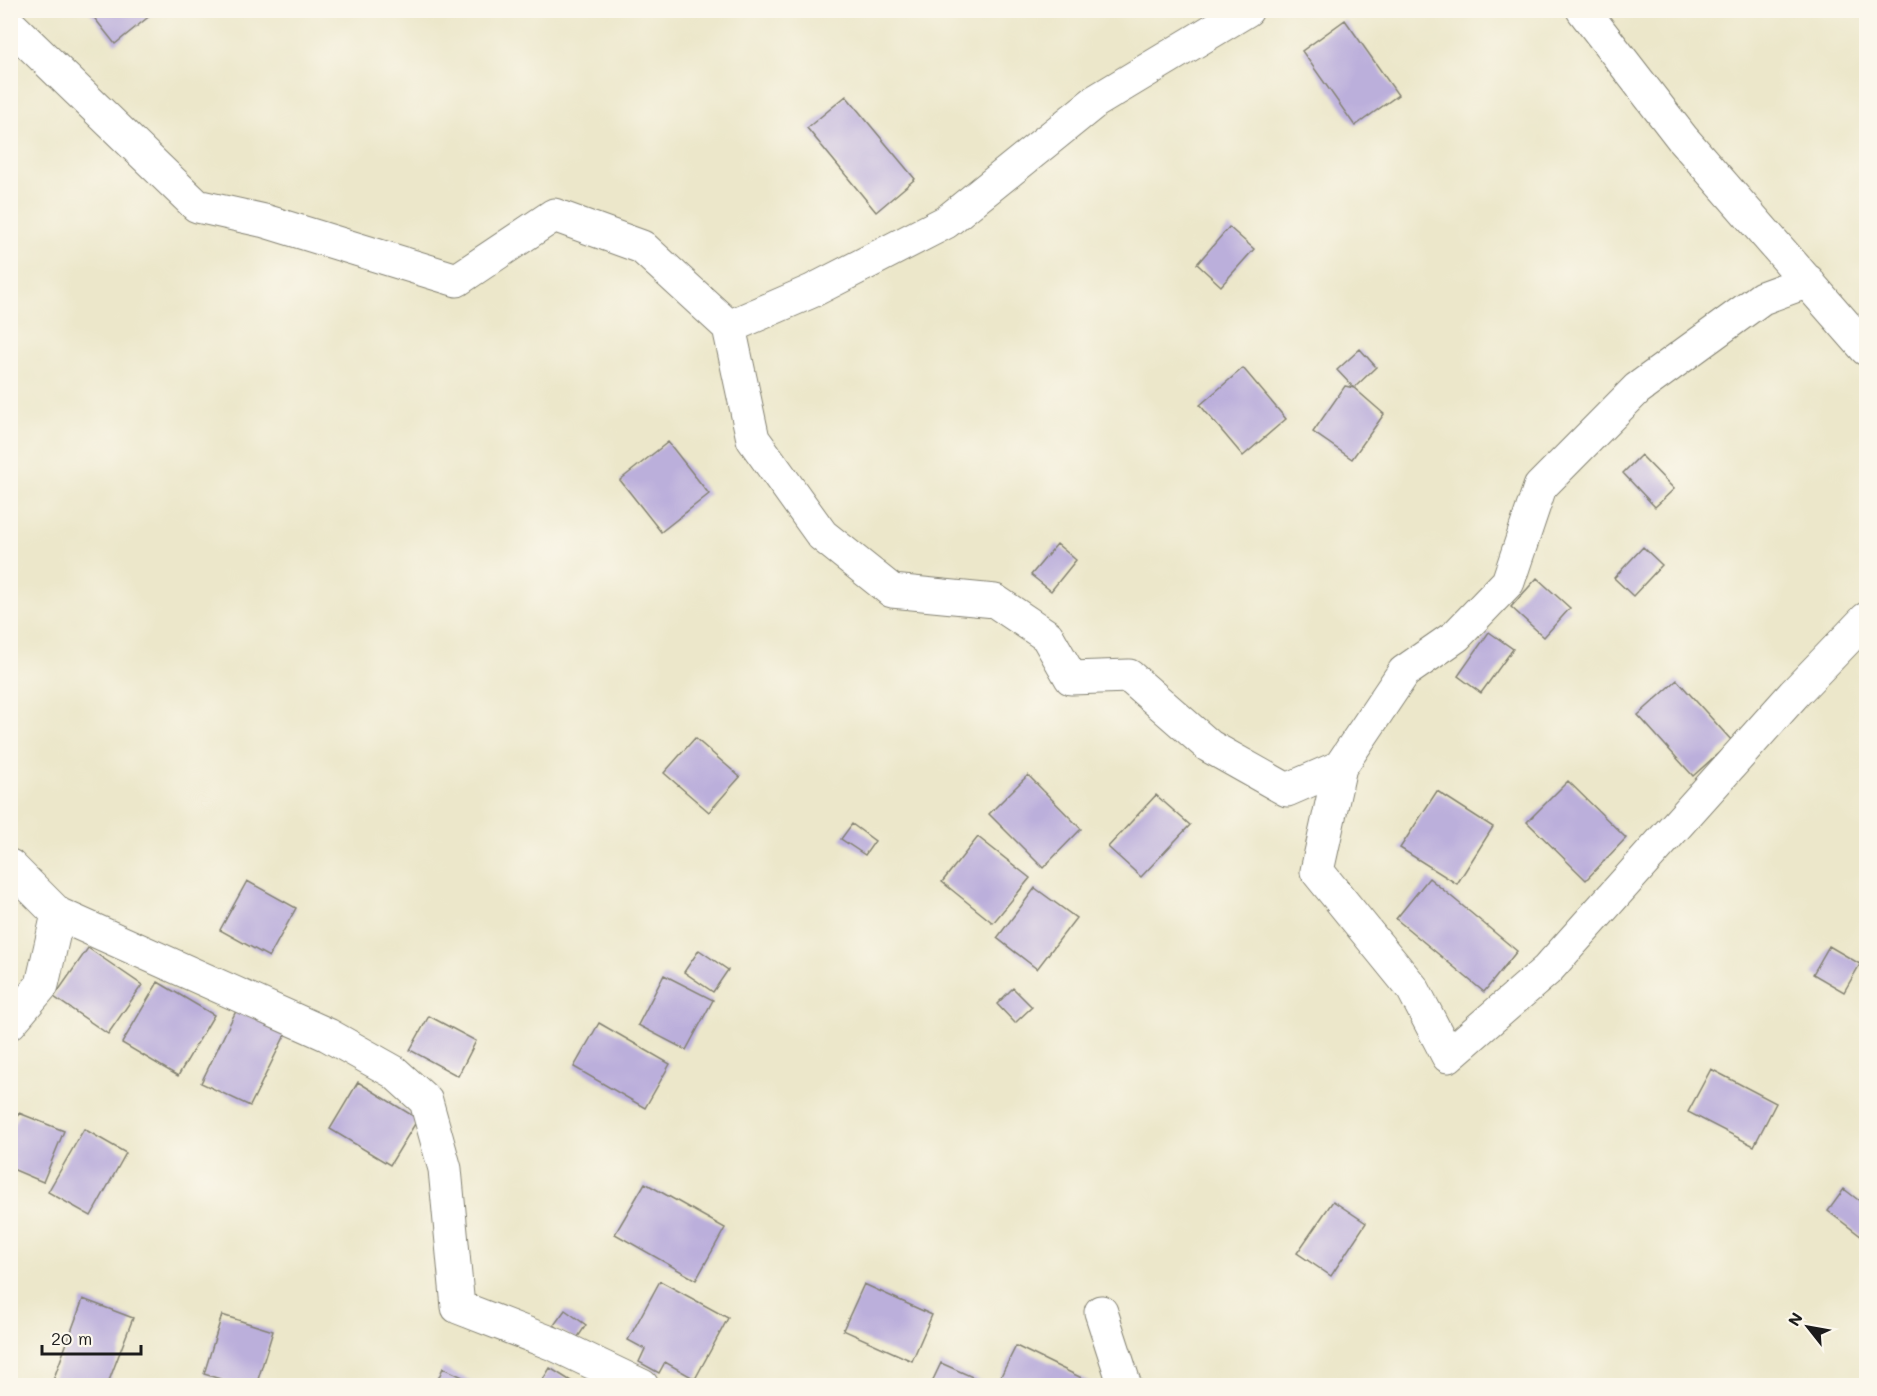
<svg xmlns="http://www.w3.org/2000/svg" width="1877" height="1396" font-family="Mali,sans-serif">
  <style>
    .building { fill: #bbafdb }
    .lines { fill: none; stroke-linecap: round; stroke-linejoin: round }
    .minor-casing { stroke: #848273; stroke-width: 35 }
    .minor { stroke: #fff; stroke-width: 33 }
  </style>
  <rect width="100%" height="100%" fill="#fbf7ec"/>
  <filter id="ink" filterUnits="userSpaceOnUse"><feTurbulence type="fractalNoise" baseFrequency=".0167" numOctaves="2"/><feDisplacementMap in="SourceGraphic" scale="12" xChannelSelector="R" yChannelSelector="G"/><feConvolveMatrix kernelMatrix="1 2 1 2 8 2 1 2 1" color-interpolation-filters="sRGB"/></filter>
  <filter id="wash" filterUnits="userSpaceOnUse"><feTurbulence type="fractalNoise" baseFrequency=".008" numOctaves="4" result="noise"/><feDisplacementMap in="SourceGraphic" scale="24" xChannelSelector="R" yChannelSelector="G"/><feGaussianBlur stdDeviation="1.35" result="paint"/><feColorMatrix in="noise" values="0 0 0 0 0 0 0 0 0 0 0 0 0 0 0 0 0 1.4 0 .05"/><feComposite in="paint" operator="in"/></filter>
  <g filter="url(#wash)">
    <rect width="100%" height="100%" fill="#ece7ca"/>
    <g id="blocks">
      <path class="building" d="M88,10H157L115,44Z
        M1345,20L1398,95L1355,126L1302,51Z
        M846,96L915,179L876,212L807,128Z
        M1229,227L1254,249L1221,286L1197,264Z
        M1360,349L1376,367L1354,388L1337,370Z
        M1243,368L1286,419L1243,456L1200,405Z
        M1345,386L1354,388L1384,414L1352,459L1313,432Z
        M668,442L709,494L661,532L620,480Z
        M1641,455L1674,489L1655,507L1623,473Z
        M1057,544L1076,560L1051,591L1031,575Z
        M1643,547L1662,565L1633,596L1614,578Z
        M1537,578L1570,608L1544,637L1511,607Z
        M1489,632L1513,649L1481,693L1458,676Z
        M1677,680L1732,741L1693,776L1638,715Z
        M695,738L740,777L709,812L664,773Z
        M1028,775L1081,829L1043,868L989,814Z
        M1568,781L1626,838L1586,880L1527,822Z
        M1437,791L1493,827L1457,884L1400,848Z
        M1156,795L1190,825L1141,877L1108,847Z
        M852,824L875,841L865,855L841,839Z
        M978,837L1030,878L993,923L942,882Z
        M1429,878L1517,951L1484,992L1396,919Z
        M247,881L296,908L269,957L220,930Z
        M1035,888L1076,918L1037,969L997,938Z
        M1829,946L1860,964L1844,992L1813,974Z
        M88,948L142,985L108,1034L54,997Z
        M699,950L728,970L713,992L684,972Z
        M664,975L713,1000L686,1050L638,1025Z
        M158,982L214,1015L178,1076L122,1043Z
        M1013,988L1032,1007L1015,1023L997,1004Z
        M237,1009L286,1033L250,1106L201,1083Z
        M429,1016L476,1041L458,1076L410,1050Z
        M599,1023L670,1064L645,1108L574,1067Z
        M1711,1069L1776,1103L1754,1146L1688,1112Z
        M358,1082L418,1119L390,1165L330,1129Z
        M19,1113L64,1131L43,1182L10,1168V1134Z
        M84,1129L126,1153L91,1216L48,1192Z
        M645,1183L725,1228L696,1280L615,1234Z
        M1844,1189L1866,1206V1240L1828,1211Z
        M1333,1201L1366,1223L1331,1276L1297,1253Z
        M660,1281L728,1318L695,1379L665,1362L659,1373L639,1362L645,1349L628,1340Z
        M864,1284L932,1315L912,1361L843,1330Z
        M83,1299L133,1318L107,1386H51Z
        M565,1310L586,1325L576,1340L554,1325Z
        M222,1315L273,1331L256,1386H243L204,1374Z
        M1016,1346L1098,1386H996Z
        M941,1363L986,1383L984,1386H930Z
        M443,1368L482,1386H435Z
        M550,1368L579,1386H539Z"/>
    </g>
  </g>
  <g filter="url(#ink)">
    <use href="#blocks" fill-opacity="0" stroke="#848273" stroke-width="1.5"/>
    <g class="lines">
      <defs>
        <path id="minor" d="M1583,10L1682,138L1866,349
          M10,25L197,206L265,221L457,280L554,215L642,247L729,327L812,291L946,222L1096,101L1247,10
          M729,327L753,439L822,535L892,591L995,601L1047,636L1071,678L1129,676L1209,746L1287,790L1340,767L1404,672L1456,636L1508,582L1540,487L1637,389L1762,298L1808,281
          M1340,767L1317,871L1413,989L1448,1056L1547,970L1794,694L1866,619
          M10,866L58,914
          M10,1023L42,985L58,914L328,1035L394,1072L426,1101L445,1169L458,1307L556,1345L642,1386
          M1101,1312L1125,1386"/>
      </defs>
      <use href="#minor" class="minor-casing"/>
      <use href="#minor" class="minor"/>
    </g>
  </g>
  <rect width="1877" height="1396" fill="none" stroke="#fbf7ec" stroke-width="36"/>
  <g transform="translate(1808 1327) rotate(301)" stroke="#fbf7ec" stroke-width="4.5" paint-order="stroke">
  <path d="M0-4.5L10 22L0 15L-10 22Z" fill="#1c1c1c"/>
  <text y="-9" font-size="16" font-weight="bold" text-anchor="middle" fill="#1c1c1c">N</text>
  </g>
  <path d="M42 1345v9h99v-9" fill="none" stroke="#1c1c1c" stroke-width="3"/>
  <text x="51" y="1345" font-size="18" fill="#1c1c1c" stroke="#fbf7ec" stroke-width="4.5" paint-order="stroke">20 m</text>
</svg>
